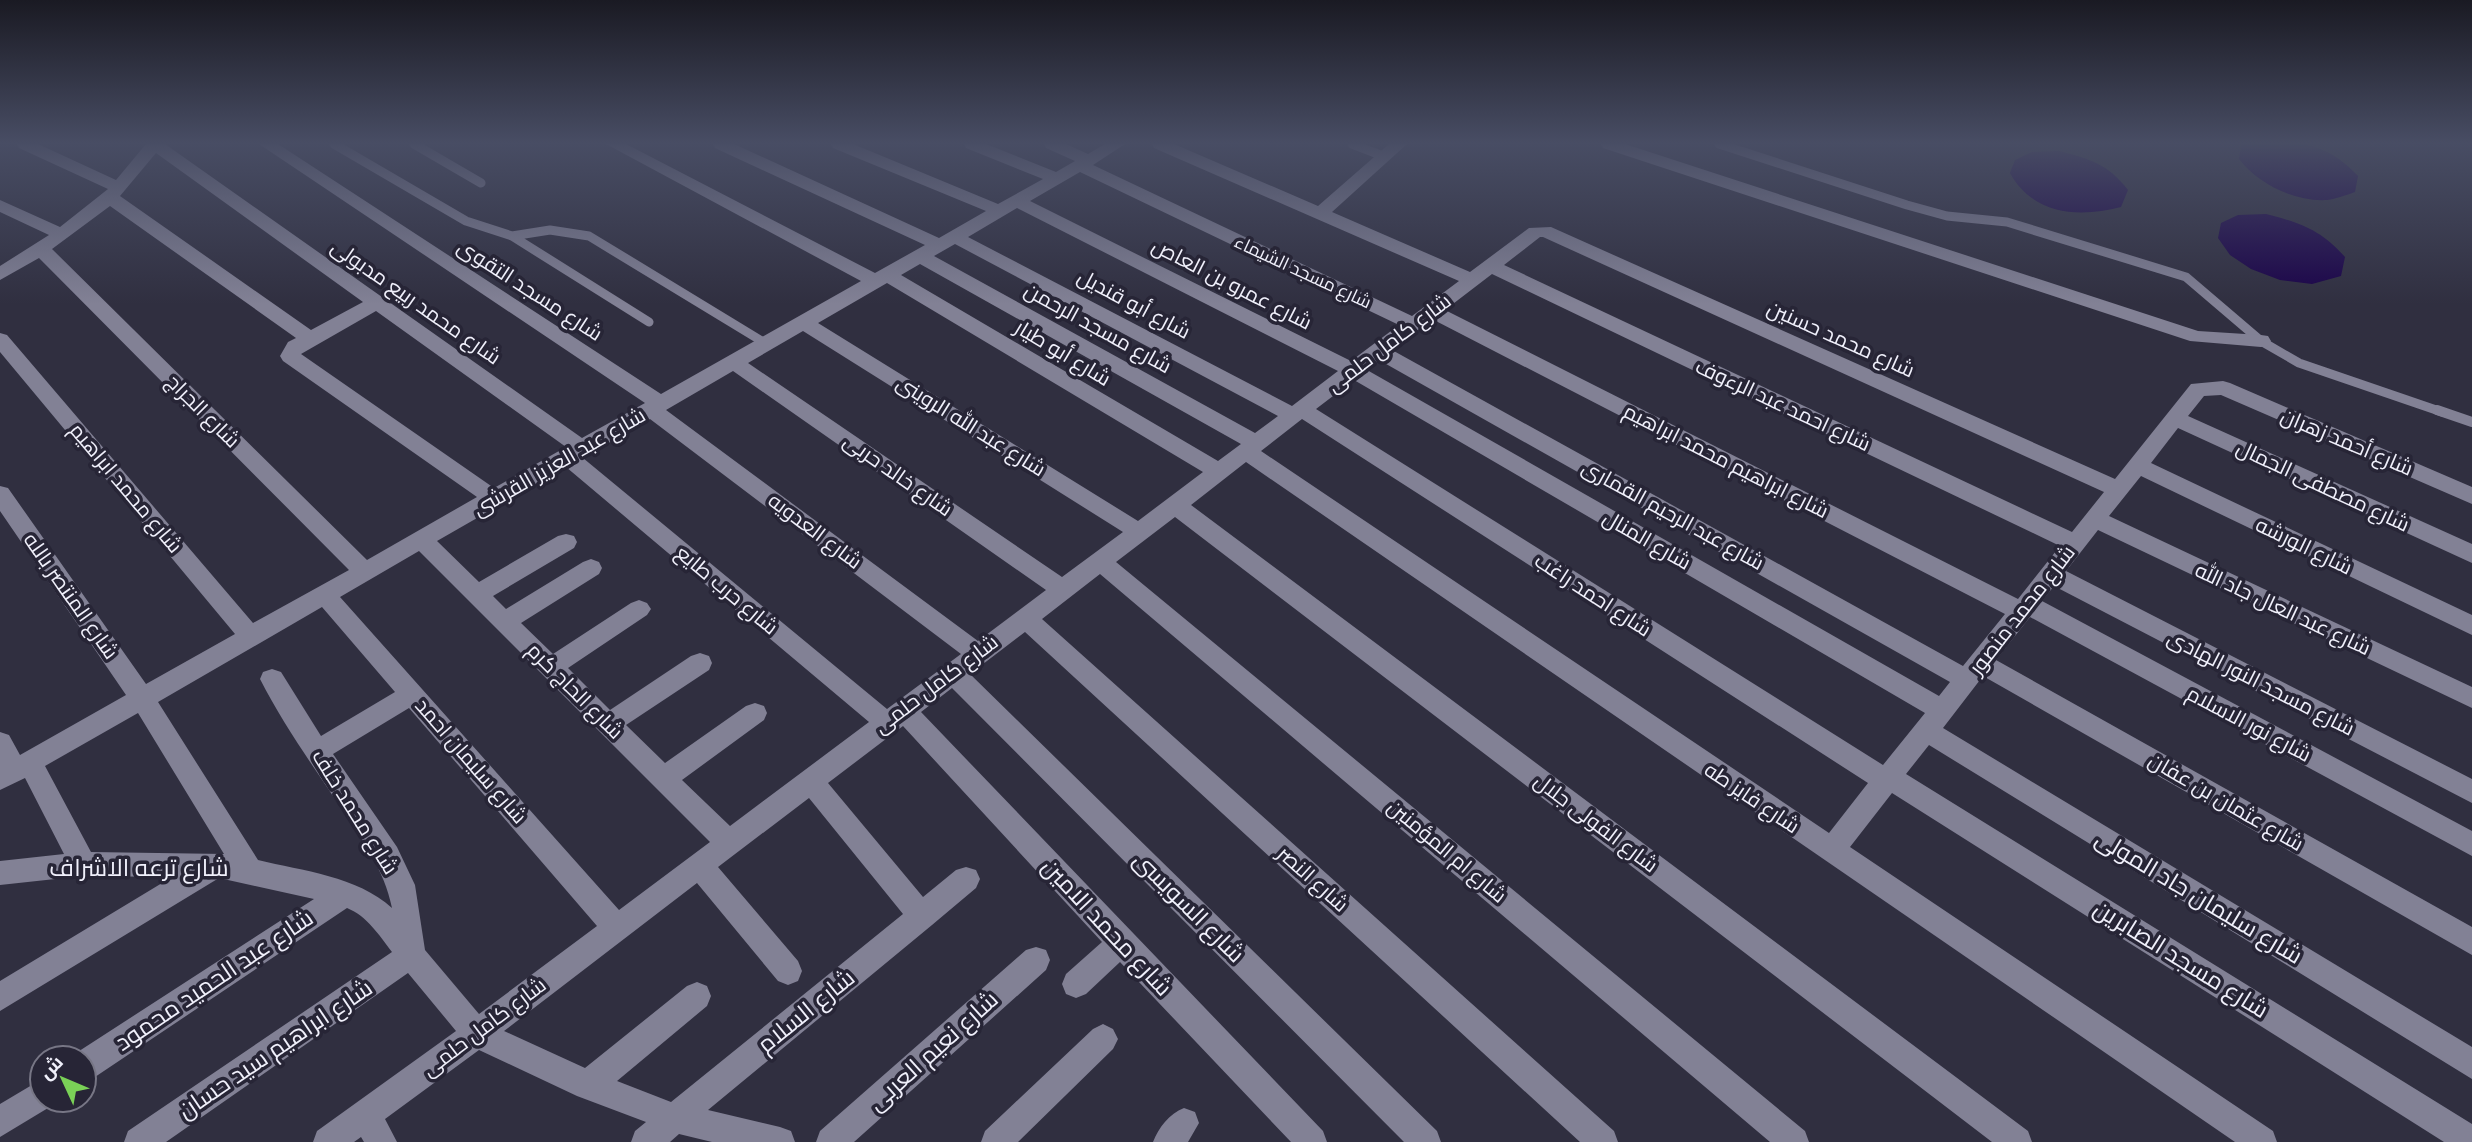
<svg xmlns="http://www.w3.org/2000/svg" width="2472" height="1142" font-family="'Fira Sans Condensed',Cairo,sans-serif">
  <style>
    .water { fill: #1a0249 }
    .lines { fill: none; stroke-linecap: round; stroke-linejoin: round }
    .service-far1 { stroke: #828195; stroke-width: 9 }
    .service { stroke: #828195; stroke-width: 10 }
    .minor { fill: #828195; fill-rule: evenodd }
    .labels { text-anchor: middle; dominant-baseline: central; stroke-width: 7; stroke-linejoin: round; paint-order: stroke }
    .far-street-label { font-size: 18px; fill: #f0f0fb; stroke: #272536 }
    .street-label { font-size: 21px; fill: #f0f0fb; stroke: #272536 }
    .near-street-label { font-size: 24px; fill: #f0f0fb; stroke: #272536 }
  </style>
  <rect width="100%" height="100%" fill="#302f40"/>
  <path class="water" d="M2246,144C2296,144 2321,137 2358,176L2355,192C2346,195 2336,199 2327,200C2295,202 2258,184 2239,159L2241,146Z
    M2059,151C2090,159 2108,164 2128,190L2121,207C2079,218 2033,215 2010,173L2015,160L2032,152Z
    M2266,214C2301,223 2321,230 2345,257L2341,276L2312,284L2280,280L2251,269L2230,255L2218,238L2221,223L2238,215Z"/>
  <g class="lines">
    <path class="service-far1" d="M334,144L466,221L512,236L649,322
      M414,144L481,183
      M1352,144L1383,156
      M1719,144L1907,205L1947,216L2007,222L2186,277L2261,341L2299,363L2442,412
      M512,236L550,230L589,236L765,343"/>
    <path class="service" d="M2437,410L2472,422"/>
    <path class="minor" d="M17,144H38L116,180L146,144H165L582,438L645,403L259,144H278L661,394L861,281L606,144H626L875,273L925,245L715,148L713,144H734L939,238L986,211L833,148L831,144H853L998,204L1043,179L966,148L964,144H986L1056,172L1075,161L1046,148L1044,144H1066L1088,154L1105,144H1125L1093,165L1412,316L1459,281L1154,148L1152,144H1174L1318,206L1389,144H1407L1332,212L1470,272L1529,228L1551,227L2115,479L2191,384L2223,381L2230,383L2472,487V504L2221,395L2204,396L2188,416L2472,544V563L2178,428L2151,463L2472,615V635L2141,476L2109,516L2472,687V708L2098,530L2066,571L2472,779V803L2054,586L2042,601L2472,831V856L2030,617L1996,660L2472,927V955L1983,676L1943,728L2472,1047V1079L1929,745L1906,774L2472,1124V1142H2444L1892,793L1850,847L2273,1131L2277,1142H2235L1246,462L1191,505L2028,1131L2032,1142H1992L1175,517L1116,562L1805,1131L1809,1142H1770L1100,574L1042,619L1614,1131L1618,1142H1580L1025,632L970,674L1437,1131L1441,1142H1404L952,688L921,712L1323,1131L1327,1142H1291L1120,962L1086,994L1076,998L1066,994L1062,984L1066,974L1102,942L903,726L828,783L923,897L956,870L966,867L976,870L980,879L976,888L932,925L708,1110L780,1127L791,1131L795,1142H712L679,1134L670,1142H631L635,1131L646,1122L577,1096L479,1050L385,1119L397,1142H364L361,1137L354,1142H313L317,1131L456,1031L408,973L166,1142H124L128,1131L392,952C379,935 367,916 347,908L95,1077L84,1081V1058H72L73,1055L314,899L219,878L0,1011V981L172,877L83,876L0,885V861L64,854L25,778L0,790V732L9,735L20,755L126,695L0,511V486L8,488L146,684L235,634L0,352V333L7,335L253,623L349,570L39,258L0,280V266L49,235L0,212V200L60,227L108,189L19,148ZM156,153L363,302L311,330L120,196ZM1080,172L1399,325L1351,361L1030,201ZM110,206L296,338L288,342L280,356L283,361L477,497L367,560L52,249ZM1017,208L1338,371L1292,406L968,237ZM1540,237H1543L2104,492L2072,532L1504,265ZM955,244L1278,416L1255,433L934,256ZM920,264L1241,444L1218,461L901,275ZM1492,274L2060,546L2018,599L1445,310ZM887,283L1203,472L1138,521L818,323ZM376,311L566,447L494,488L301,354ZM1432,319L2005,614L1963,666L1392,350ZM803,331L1123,532L1062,577L748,363ZM1379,360L1950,682L1939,696L1367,370ZM733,371L1046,590L978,641L666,410ZM1354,380L1925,713L1883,765L1316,409ZM650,419L961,654L887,709L583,458ZM1302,419L1868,783L1829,833L1261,451ZM566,467L869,722L730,826L682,780L764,720L767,713L764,706L755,703L746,706L665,763L626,725L709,670L712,663L709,656L700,653L691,656L610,710L568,668L647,615L651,609L647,603L639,600L631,603L553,654L521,623L599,574L602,568L599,562L591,559L583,562L506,609L493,596L574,548L577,542L574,536L566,534L558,536L479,582L437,541ZM419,551L710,842L619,910L340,597ZM322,607L395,692L321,736L281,672L272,669L263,672L260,679C283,724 313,766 341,808C363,841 384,869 392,908C357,876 303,871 258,860L158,702ZM409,708L597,926L479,1014L425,950L415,885L397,847L333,754ZM138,713L224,854L91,852L45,766ZM809,798L903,914L671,1102L617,1081L707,1006L711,996L707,986L697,982L687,986L585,1068L504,1031L697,883L778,981L788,985L798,981L802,971L798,961L718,867Z
      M1601,144H1625L2198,331L2261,335L2268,336L2271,341L2268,346L2261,347L2190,341L1603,148Z
      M1036,947L1046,950L1050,960L1046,970L854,1142H816L820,1131L1026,950Z
      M1103,1024L1113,1029L1118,1039L1113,1049L1018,1142H981L985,1131L1093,1029Z
      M42,1079V1100H55L53,1105L0,1137V1104Z
      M1184,1108L1195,1112L1199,1123L1188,1142H1153C1159,1127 1169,1114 1184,1108Z"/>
  </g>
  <linearGradient id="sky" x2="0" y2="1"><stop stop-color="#1a1a23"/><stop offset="0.47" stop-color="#484d64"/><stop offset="1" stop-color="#484d64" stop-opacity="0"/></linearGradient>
  <rect width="2472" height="304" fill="url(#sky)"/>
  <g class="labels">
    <g class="far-street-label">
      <text transform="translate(1303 272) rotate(25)">شارع مسجد الشيماء</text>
    </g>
    <g class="street-label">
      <text transform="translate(1232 284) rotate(27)">شارع عمرو بن العاص</text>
      <text transform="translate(530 290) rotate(33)">شارع مسجد التقوى</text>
      <text transform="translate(416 302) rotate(35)">شارع محمد ربيع مدبولى</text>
      <text transform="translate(1134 304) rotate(28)">شارع أبو قنديل</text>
      <text transform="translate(1098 328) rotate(29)">شارع مسجد الرحمن</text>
      <text transform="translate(1841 339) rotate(24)">شارع محمد حسنين</text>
      <text transform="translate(1389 343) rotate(-37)">شارع كامل حلمى</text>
      <text transform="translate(1063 353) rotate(31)">شارع أبو طيار</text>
      <text transform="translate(1783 405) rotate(25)">شارع احمد عبد الرءوف</text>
      <text transform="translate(203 411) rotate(45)">شارع الجراج</text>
      <text transform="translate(971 426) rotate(32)">شارع عبد الله الروينى</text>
      <text transform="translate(2347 442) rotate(23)">شارع أحمد زهران</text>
      <text transform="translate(1726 461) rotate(27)">شارع ابراهيم محمد ابراهيم</text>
      <text transform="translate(559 462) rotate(-30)">شارع عبد العزيز القرشى</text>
      <text transform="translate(898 475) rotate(35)">شارع خالد حربى</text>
      <text transform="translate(2323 486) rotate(25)">شارع مصطفى الجمال</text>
      <text transform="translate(126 488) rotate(50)">شارع محمد ابراهيم</text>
      <text transform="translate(1673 515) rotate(29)">شارع عبد الرحيم القمارى</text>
      <text transform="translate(815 531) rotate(37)">شارع العدويه</text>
      <text transform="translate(1647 540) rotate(30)">شارع المنال</text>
      <text transform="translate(2304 546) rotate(26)">شارع الورشه</text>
      <text transform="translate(727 590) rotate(40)">شارع حرب طايع</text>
      <text transform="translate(1593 595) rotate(33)">شارع احمد راغب</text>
      <text transform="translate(71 596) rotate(55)">شارع المنتصر بالله</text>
      <text transform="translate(2283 609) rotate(25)">شارع عبد العال جاد الله</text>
      <text transform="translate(2022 610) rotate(-52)">شارع محمد منصور</text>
      <text transform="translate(2261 683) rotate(27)">شارع مسجد النور الهادى</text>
      <text transform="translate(936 684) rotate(-37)">شارع كامل حلمى</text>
      <text transform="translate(575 691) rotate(45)">شارع الحاج كرم</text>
      <text transform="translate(2249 724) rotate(28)">شارع نور الاسلام</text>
      <text transform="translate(471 761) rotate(49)">شارع سليمان احمد</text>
      <text transform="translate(1752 798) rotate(34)">شارع فايز طه</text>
      <text transform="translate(2226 802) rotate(30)">شارع عثمان بن عفان</text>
      <text transform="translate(355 812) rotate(58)">شارع محمد خلف</text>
      <text transform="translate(1596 823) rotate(37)">شارع الفولى جلال</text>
      <text transform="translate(1447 851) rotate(40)">شارع ام المؤمنين</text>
      <text transform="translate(1313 879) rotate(42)">شارع النصر</text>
      <text transform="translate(484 1027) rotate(-37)">شارع كامل حلمى</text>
    </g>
    <g class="near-street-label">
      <text x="139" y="868">شارع ترعه الاشراف</text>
      <text transform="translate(2199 897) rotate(31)">شارع سليمان جاد المولى</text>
      <text transform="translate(1189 907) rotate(45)">شارع السويسى</text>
      <text transform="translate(1107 927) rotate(47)">شارع محمد الامين</text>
      <text transform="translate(2181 959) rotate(32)">شارع مسجد الصابرين</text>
      <text transform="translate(214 980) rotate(-34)">شارع عبد الحميد محمود</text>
      <text transform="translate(806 1011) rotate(-39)">شارع السلام</text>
      <text transform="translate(275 1049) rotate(-34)">شارع ابراهيم سيد حسان</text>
      <text transform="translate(933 1051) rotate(-42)">شارع نعيم العربى</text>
    </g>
  </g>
  <g transform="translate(63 1079) rotate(314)"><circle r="33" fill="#272536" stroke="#777685" stroke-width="2"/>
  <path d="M0-5L12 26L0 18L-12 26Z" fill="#7ad157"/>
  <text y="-10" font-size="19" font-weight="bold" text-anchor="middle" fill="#f0f0fb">ش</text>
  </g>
</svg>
